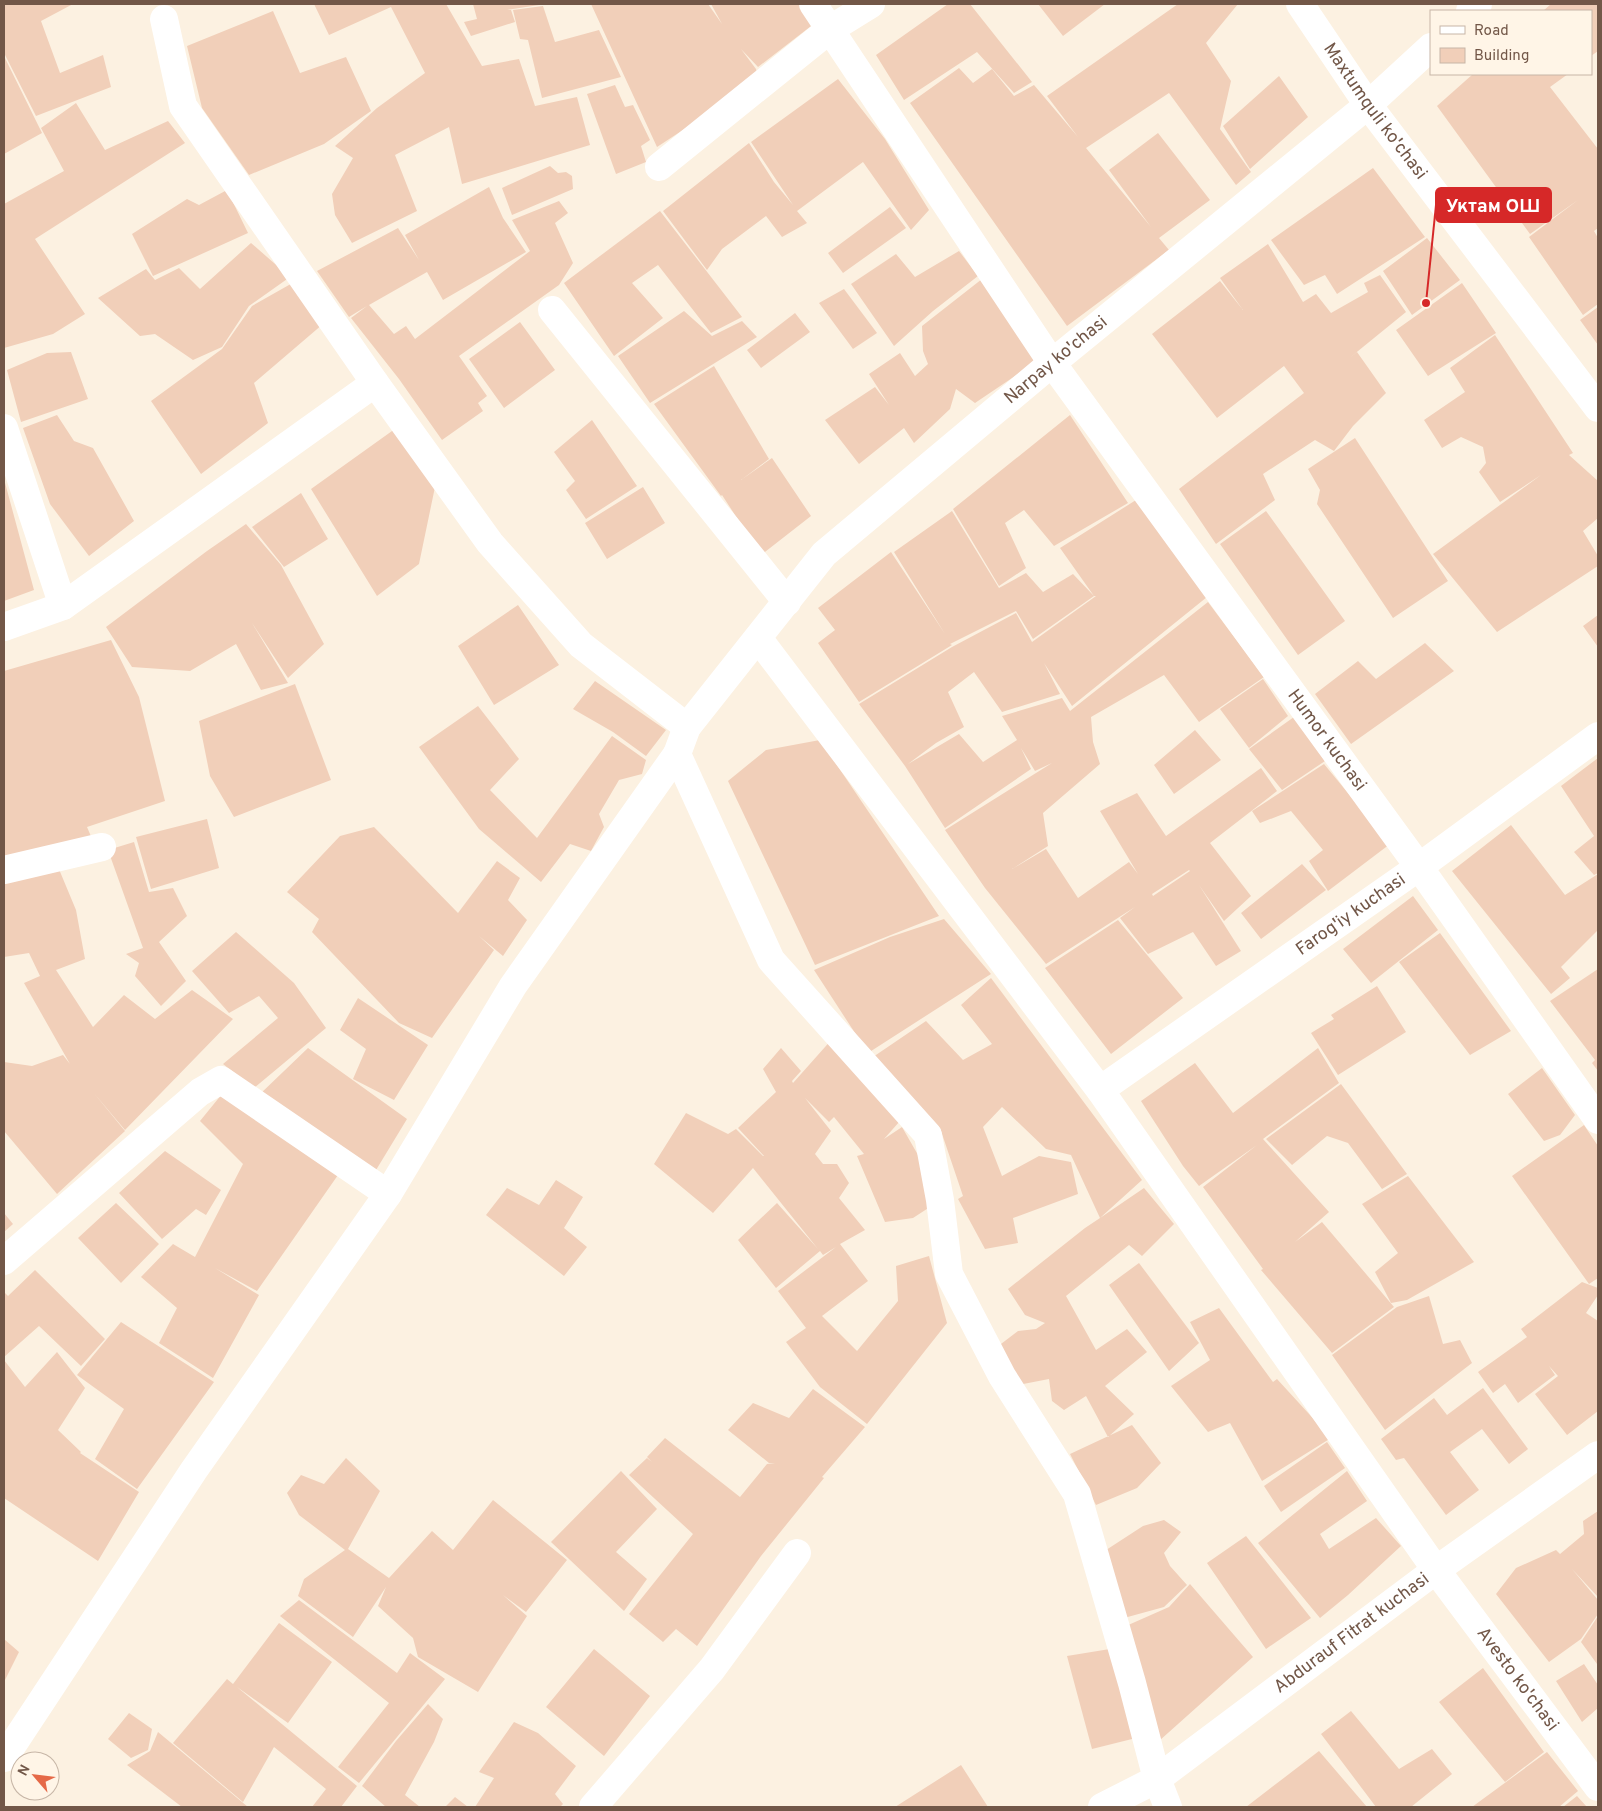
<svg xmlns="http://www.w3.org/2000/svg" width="1602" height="1811" font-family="Overpass,sans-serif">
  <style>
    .building { fill: #f1cfb9; fill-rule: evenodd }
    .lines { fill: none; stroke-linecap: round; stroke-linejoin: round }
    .minor { stroke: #fff; stroke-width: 28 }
    .labels { text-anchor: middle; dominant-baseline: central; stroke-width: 4; stroke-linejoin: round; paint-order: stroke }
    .street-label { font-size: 18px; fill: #725748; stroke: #fff5e7 }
    .leader { fill: none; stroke: #d62828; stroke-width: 2 }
    .callout-dot { fill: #d62828; stroke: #fff5e7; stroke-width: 2 }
    .callout { fill: #d62828; stroke: #d62828; stroke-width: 2 }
    .callout-label { font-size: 19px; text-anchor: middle; font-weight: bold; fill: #fff }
  </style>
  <rect width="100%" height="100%" fill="#fcf1e1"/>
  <path class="building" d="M4,4H73L41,21L60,73L103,55L111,87L36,116L4,53Z
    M314,4H446L482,66L519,59L535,106L577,97L590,145L462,184L449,127L395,155L417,211L352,243L335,215L332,194L353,158L335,146L377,108L425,73L391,7L329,35Z
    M473,4H539V5L507,10H511L515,22L471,36L464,22L477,19Z
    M591,4H708L722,24L711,4H799L815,23L758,67L741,49L756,69L759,80L657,147Z
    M948,4H970L1032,82L1014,93L977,52L904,100L876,55Z
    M1038,4H1105L1063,36Z
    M1178,4H1238L1206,43L1231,81L1220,129L1251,172L1236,185L1169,93L1086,148L1151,227L1109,170L1158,133L1210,200L1159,238L1169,250L1067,326L910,103L959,68L973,83L992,69L1014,96L1034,85L1078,137L1047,96Z
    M1551,4H1598V51L1591,56V11H1543Z
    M543,6L555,42L599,30L621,77L542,98L528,40L520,39L513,10Z
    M273,11L300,73L346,57L371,111L324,144L249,175L202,108L187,46Z
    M4,56L42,133L4,154Z
    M1473,74H1568L1550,87L1598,149V228L1594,231L1598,238V304L1583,315L1529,237L1578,200L1530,234L1437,106Z
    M1279,76L1308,117L1250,169L1223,126Z
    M838,79L885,139L929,210L911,230L863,162L797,211L807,223L782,237L766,216L722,249L707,270L663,211L749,143L774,182L793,205L751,142Z
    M615,85L625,107L633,105L650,140L641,146L646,162L616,174L587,94Z
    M76,103L105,150L168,121L185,143L35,239L85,314L53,334L4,348V204L64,171L41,128Z
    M550,166L558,173L566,172L572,176L573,189L512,215L502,188Z
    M1373,168L1425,237L1337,294L1325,275L1304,285L1271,240Z
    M489,187L503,218L526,252L443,300L427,272L369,305L394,334L406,326L415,339L530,251L512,220L559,201L568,213L555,223L573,263L559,285L459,356L487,396L478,403L483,411L442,440L399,379L351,318L367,306L349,317L317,271L398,228L419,260L405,235Z
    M227,190L248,233L153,276L132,234L187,199L199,205Z
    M890,207L906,228L843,273L828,253Z
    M660,211L742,317L711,333L658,265L632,283L663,318L614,356L564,283Z
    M1427,238L1460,280L1412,315L1383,271Z
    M251,243L290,277L249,306L222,347L193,360L155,334L140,336L98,298L146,269L155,280L179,268L200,289Z
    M1268,244L1303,302L1316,294L1331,313L1368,292L1364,283L1380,275L1406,312L1347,360L1357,352L1386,393L1353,426L1334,451L1315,440L1263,474L1275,500L1216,544L1179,489L1304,393L1284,366L1217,418L1152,334L1220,281L1243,310L1220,278Z
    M959,251L978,276L933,311L894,346L851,284L896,254L915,277Z
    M982,279L1043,357L975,403L956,389L950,409L914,443L904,428L859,464L825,420L875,387L889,405L869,374L900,353L915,376L928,364L923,351L922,326Z
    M296,281L323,324L254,383L268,423L201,474L151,401L222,349L252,306Z
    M1462,283L1496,333L1428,376L1396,330Z
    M844,289L877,333L853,349L819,303Z
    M1598,307V345L1580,320Z
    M684,311L712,336L742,321L757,337L650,403L618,356Z
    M795,313L810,332L761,368L747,350Z
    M520,322L555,370L504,408L469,359Z
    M1495,335L1573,453L1569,455L1598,481V518L1583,531L1598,556V566L1497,632L1433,554L1541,475L1500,502L1479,472L1486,463L1483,447L1461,437L1442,448L1424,420L1465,392L1450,368Z
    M71,352L88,399L21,422L7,370L47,353Z
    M714,366L769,459L741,480L772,458L811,516L761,555L722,495L721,496L654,404Z
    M57,415L74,441L93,448L134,521L89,556L50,504L23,428Z
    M1070,415L1128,503L1054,546L1024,510L1005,523L1026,568L999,586L953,509Z
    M592,420L637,486L586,519L566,490L575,481L554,452Z
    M399,426L435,487L419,564L377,596L311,489Z
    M1355,438L1448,581L1393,618L1317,504L1320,490L1308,469Z
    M4,479L34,590L4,601Z
    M643,487L665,523L607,559L585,523Z
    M301,493L328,539L284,567L252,527Z
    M1136,500L1207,597L1072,706L1044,663L1060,694L1002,712L974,672L948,692L964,727L936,743L908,764L959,734L983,762L1017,740L1002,716L1062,698L1070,711L1208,602L1264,677L1199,722L1164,675L1091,717L1093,742L1100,764L1043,813L1048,846L1012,869L1046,849L1078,898L1129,862L1138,874L1100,811L1137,793L1166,836L1261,768L1277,791L1210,843L1251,896L1224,921L1199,885L1241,951L1216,966L1193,932L1148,954L1120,918L1135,907L1046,964L985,888L945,830L1052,763L1035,771L1021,748L1031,769L945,828L905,766L859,704L952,647L1016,613L1032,642L1096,596H1094L1060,548ZM1189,870L1190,871L1153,896L1152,894Z
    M952,511L999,588L1026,573L1043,592L1073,574L1094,596L1033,639L1016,611L950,644L952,645L859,702L818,643L835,630L818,608L891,552L945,634L894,552Z
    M1266,511L1345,621L1298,655L1220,544Z
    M246,524L281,565L324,644L288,678L252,623L288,683L261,690L236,644L190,671L132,667L106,627L207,551Z
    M518,605L559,665L494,705L458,646Z
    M1598,615V647L1583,626Z
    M111,640L139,697L165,801L87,827L93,841L4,865V671Z
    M1425,643L1454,671L1351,744L1315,694L1358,661L1376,679Z
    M1263,679L1288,716L1249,748L1220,709Z
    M595,681L666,730L646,756L613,732L573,709Z
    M295,684L331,780L234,817L210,776L199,721Z
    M478,706L519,759L490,790L537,838L612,736L646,760L642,774L619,780L599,814L604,827L591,851L570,844L541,882L479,829L419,747Z
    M1294,717L1325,761L1282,790L1249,749Z
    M1195,730L1221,760L1174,794L1154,765Z
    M820,740L939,916L815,965L728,781L766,750Z
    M1598,758V873L1594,875L1574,852L1594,836L1561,786Z
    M1324,764L1390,844L1328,891L1309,861L1323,850L1291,811L1260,823L1252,811Z
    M207,819L219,868L151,889L136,837Z
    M1511,825L1565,895L1598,874V930L1561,967L1570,978L1551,994L1452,871Z
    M374,827L458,913L497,861L520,878L508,900L527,920L503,956L479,936L494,950L432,1038L399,1023L312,932L319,919L287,892L340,836Z
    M134,842L149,892L173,888L187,916L159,942L186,981L161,1006L135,976L139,963L126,954L143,948L108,850Z
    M56,862L76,910L85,959L56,970L93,1027L124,995L155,1019L192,990L233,1019L125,1130L93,1092L125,1131L57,1194L4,1131V1062L32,1066L63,1055L70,1064L24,983L40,976L29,953L4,957V876Z
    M1302,864L1326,890L1261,939L1241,913Z
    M1413,896L1438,930L1371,983L1343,949Z
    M944,919L991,974L868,1053L814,970L890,937Z
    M1118,920L1183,998L1111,1054L1045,968Z
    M236,932L294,983L326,1028L254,1088L223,1064L278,1018L259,996L229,1013L192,971Z
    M1440,933L1511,1031L1470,1055L1399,962Z
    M1598,969V1071L1592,1063L1595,1060L1550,1001Z
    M991,978L1142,1180L1100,1218L1144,1188L1174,1224L1142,1256L1129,1245L1066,1296L1096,1350L1127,1329L1147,1352L1105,1386L1134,1414L1108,1437L1086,1396L1064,1410L1052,1401L1049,1379L1018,1385L997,1347L1018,1331L1036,1329L1045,1323L1025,1315L1008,1289L1085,1228L1100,1218L1071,1155L1046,1149L1002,1107L983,1127L1002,1176L1039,1156L1071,1162L1078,1194L1013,1218L1018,1243L985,1249L958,1199L963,1196L940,1128L873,1057L926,1021L963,1060L992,1044L961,1005Z
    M1377,986L1406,1032L1338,1075L1311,1033L1334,1019L1331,1015Z
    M358,998L428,1045L394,1100L353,1079L366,1049L340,1030Z
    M833,1038L900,1121L884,1139L902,1127L922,1162L933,1205L913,1218L885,1222L857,1156L864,1154L834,1117L829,1122L805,1098L831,1131L815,1154L823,1164H837L849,1183L839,1198L865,1230L840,1244L868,1281L822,1316L857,1351L898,1301L896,1266L929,1256L947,1323L867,1424L820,1387L786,1342L806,1328L778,1291L836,1247L823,1255L820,1251L776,1288L738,1240L777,1203L818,1249L753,1168L713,1213L654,1164L686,1113L728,1134L736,1129L763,1156H764L738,1128L776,1092L763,1069L781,1048L801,1071L792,1081L793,1083Z
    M308,1048L407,1119L373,1175L259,1095Z
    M1318,1048L1339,1083L1263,1139L1329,1212L1295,1242L1322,1222L1394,1307L1332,1353L1261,1270L1263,1269L1203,1187L1257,1145L1199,1186L1183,1166L1141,1101L1195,1063L1233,1113Z
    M1542,1068L1575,1115L1560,1135L1544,1141L1508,1094Z
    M1341,1084L1407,1174L1382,1189L1348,1143L1327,1136L1292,1165L1266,1139Z
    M222,1094L338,1175L257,1291L215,1268L259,1295L213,1378L159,1343L177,1308L141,1277L173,1244L195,1257L243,1164L200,1121Z
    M1584,1125L1598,1146V1278L1589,1284L1512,1176Z
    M165,1151L221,1190L206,1215L196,1209L162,1239L119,1193Z
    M1408,1176L1474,1262L1407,1300L1391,1303L1375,1272L1398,1253L1362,1204Z
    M556,1180L583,1197L564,1228L587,1247L564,1276L486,1215L507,1188L539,1205Z
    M116,1203L159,1244L121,1283L78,1238Z
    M4,1213L13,1224L4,1232Z
    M1139,1263L1199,1343L1169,1371L1109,1285Z
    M35,1270L105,1339L81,1366L39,1326L4,1357V1292L8,1296Z
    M1582,1282L1598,1288V1295L1586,1313L1598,1321V1411L1567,1435L1535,1394L1558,1376L1549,1366L1555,1375L1518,1403L1505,1384L1493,1393L1478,1372L1527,1337L1521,1329Z
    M1429,1296L1443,1344L1460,1340L1472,1363L1385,1430L1332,1355L1397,1307Z
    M1219,1308L1273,1382L1277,1379L1331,1438L1262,1481L1230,1423L1208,1432L1171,1386L1210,1360L1190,1322Z
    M121,1322L214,1382L137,1489L95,1459L124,1409L77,1375Z
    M57,1352L85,1388L58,1430L81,1452L80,1453L139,1492L98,1561L4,1498V1360L25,1387Z
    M1483,1388L1528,1449L1509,1464L1482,1429L1450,1452L1479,1490L1446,1515L1404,1458L1396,1460L1381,1439L1434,1398L1447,1415Z
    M813,1389L865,1427L822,1477L824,1478L761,1556L697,1646L676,1629L663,1642L629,1614L693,1534L629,1475L647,1458L652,1462L647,1457L665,1438L740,1497L767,1464L775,1463H769L728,1430L753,1403L789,1418Z
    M1132,1425L1161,1463L1137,1488L1096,1505L1070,1454Z
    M1327,1442L1345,1468L1281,1512L1264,1486Z
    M346,1458L380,1491L348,1549L389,1578L432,1531L453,1550L493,1500L567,1560L526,1612L503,1595L527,1616L478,1692L418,1657L413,1638L378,1606L386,1587L353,1637L298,1596L304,1579L345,1550L299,1515L287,1493L301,1475L324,1484Z
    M621,1471L657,1509L616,1552L647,1579L624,1611L551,1542Z
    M1347,1471L1367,1501L1320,1534L1329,1549L1376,1518L1401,1546L1348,1595L1320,1618L1258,1543Z
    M1598,1511V1597L1572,1569L1598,1600V1614L1581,1639L1549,1662L1496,1594L1516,1568L1556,1550L1560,1554L1584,1534L1583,1521Z
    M1164,1520L1181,1532L1164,1553L1170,1566L1187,1585L1164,1607L1124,1618L1103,1552L1143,1526Z
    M1246,1536L1311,1618L1266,1649L1207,1563Z
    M1190,1584L1253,1657L1159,1741L1126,1626L1169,1607Z
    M299,1600L397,1673L410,1653L445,1679L359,1783L338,1767L389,1703L280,1616Z
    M1598,1616V1663L1597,1664L1581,1642Z
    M279,1623L332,1662L288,1723L237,1687L357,1786L341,1807H312L326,1789L274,1747L243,1802L173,1743L227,1679L233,1684Z
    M4,1639L19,1652L4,1682Z
    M1116,1648L1140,1737L1092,1749L1067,1656Z
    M594,1649L650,1696L604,1756L546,1707Z
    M1584,1664L1598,1685V1708L1582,1722L1556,1681Z
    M1483,1668L1544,1752L1505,1782L1439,1702Z
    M428,1704L443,1719L434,1742L405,1795L420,1807H386L362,1786L396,1741Z
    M1351,1711L1399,1769L1432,1749L1452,1774L1411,1807H1376L1321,1734Z
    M129,1713L152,1729L148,1750L131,1758L108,1739Z
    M514,1722L538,1733L576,1766L555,1794L563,1804L560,1807H475L494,1778L479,1772Z
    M158,1732L248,1807H182L127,1765L150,1751Z
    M1319,1751L1367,1807H1246Z
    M1547,1752L1578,1791L1559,1807H1472Z
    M961,1765L988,1807H895Z
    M1577,1796L1587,1807H1563Z
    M455,1797L468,1807H445Z"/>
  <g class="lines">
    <g class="minor">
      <path id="s1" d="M813,4L1052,363L1419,867L1598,1120"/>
      <path id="s2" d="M1300,4L1368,105L1598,408"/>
      <path d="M1470,11L1478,4"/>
      <path d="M164,19L183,106L375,383L490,543L581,645L687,727"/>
      <path d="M659,167L829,30L871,4"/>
      <path d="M552,310L787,602"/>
      <path d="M4,428L63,606"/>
      <path d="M4,627L63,606L375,383"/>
      <path id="s3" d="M758,638L1100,1090L1436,1570L1598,1787"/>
      <path d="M677,754L771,960L928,1135L940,1200L949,1274L1002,1376L1077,1494L1132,1683L1157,1779L1168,1807"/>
      <path d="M4,870L102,847"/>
      <path id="s4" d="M1100,1090L1419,867L1598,736"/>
      <path d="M4,1261L200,1092L221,1080L388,1194"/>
      <path id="s5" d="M4,1758L194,1470L388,1194L513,986L677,754L687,727L824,554L1052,363L1368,105L1431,47"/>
      <path d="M593,1807L712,1669L797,1553"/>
      <path id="s6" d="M1102,1807L1157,1779L1436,1570L1598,1455"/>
    </g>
  </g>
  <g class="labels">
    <g class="street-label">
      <text stroke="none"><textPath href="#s2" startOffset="131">Maxtumquli ko'chasi</textPath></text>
      <text stroke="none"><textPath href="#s5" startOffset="1761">Narpay ko'chasi</textPath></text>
      <text stroke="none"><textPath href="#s1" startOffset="898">Humor kuchasi</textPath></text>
      <text stroke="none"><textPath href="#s4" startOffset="306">Farog'iy kuchasi</textPath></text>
      <text stroke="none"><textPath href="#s6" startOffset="305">Abdurauf Fitrat kuchasi</textPath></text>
      <text stroke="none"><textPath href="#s3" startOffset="1289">Avesto ko'chasi</textPath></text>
    </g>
  </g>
  <path class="leader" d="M1426 303L1436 205"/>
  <circle class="callout-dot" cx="1426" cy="303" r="5"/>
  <rect class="callout" x="1436" y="188" width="115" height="34" rx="5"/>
  <g class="callout-label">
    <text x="1493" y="212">Уктам ОШ</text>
  </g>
  <rect width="1602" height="1811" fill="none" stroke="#725748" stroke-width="10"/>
  <rect x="1430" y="10" width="162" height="65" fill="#fff5e7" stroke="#c7b6a7"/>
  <rect x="1440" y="26" width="25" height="8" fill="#ffffff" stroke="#c7b6a7"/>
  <text x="1474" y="35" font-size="15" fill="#725748">Road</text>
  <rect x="1440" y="48" width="25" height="15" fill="#f1cfb9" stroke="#c7b6a7"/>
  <text x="1474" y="60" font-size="15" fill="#725748">Building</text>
  <g transform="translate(35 1776) rotate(298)"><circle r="24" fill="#fff5e7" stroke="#c7b6a7"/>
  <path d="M0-4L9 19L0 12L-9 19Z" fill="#e56947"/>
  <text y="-8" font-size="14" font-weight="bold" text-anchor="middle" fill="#725748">N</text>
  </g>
</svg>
